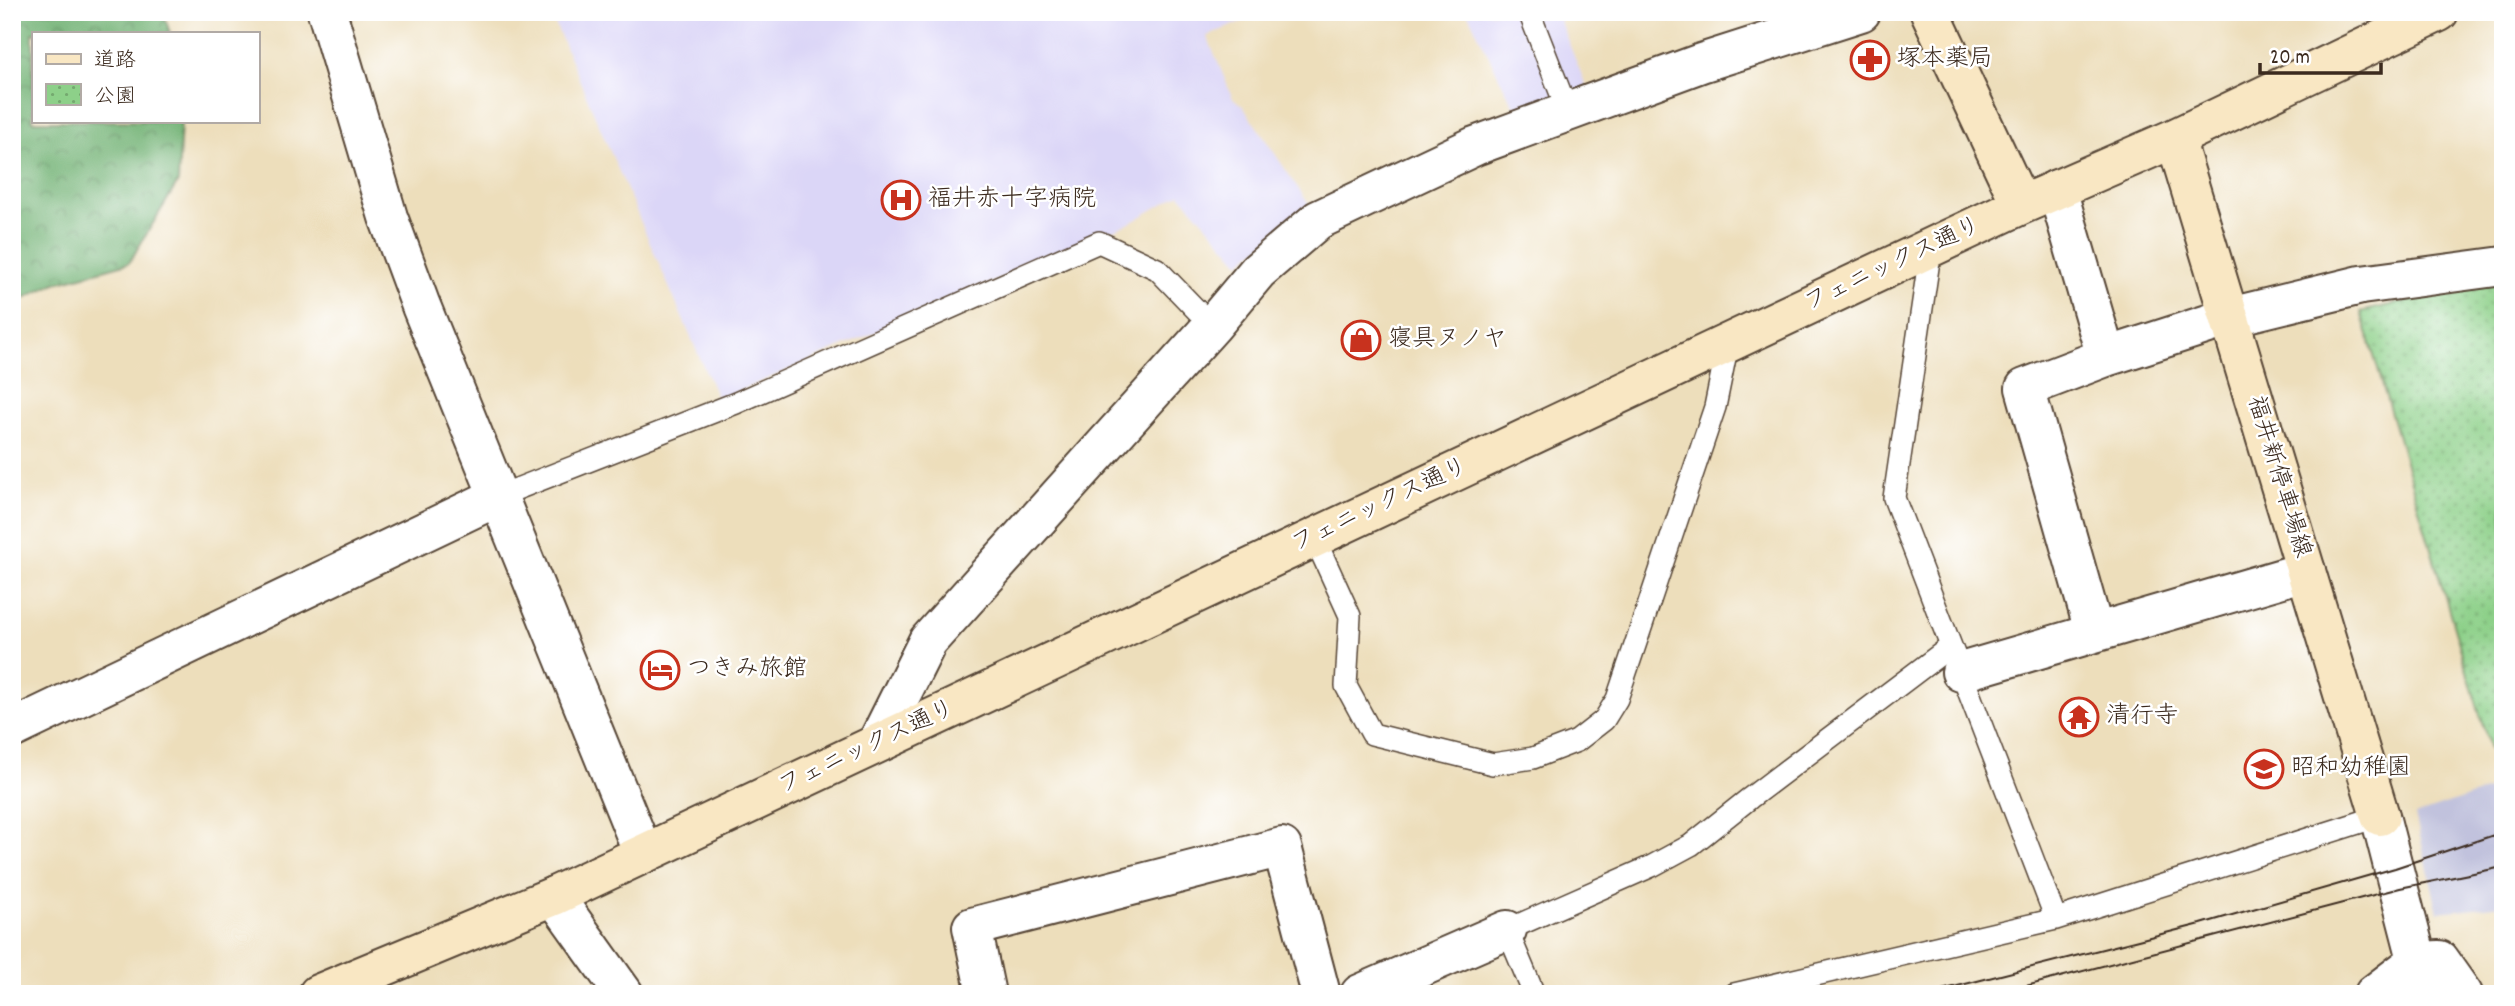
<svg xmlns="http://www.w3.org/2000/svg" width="2515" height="1006" font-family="Dekko,'Klee One',sans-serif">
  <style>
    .built { fill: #dbd6f7 }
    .industrial { fill: #c1c2dd }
    .forest { fill: url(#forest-crowns); stroke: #566e4a; stroke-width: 2 }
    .park { fill: url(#park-dots); stroke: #647d54; stroke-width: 2 }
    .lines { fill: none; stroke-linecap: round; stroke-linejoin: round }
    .lane-casing { stroke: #564536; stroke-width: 24 }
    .street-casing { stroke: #564536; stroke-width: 42 }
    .secondary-casing { stroke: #564536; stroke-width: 42 }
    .lane { stroke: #fff; stroke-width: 21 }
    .street { stroke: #fff; stroke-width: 38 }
    .secondary { stroke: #f9e7c3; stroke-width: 38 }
    .tram { stroke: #3b2a1e; stroke-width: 2 }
    .labels { text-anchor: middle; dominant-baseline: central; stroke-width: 5; stroke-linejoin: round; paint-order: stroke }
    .poi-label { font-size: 24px; fill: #3b2a1e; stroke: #fff; text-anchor: start }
    .street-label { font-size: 24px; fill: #3b2a1e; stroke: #fff }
  </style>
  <defs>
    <pattern id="forest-crowns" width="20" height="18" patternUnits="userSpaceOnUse" patternTransform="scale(1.75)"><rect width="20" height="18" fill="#72b275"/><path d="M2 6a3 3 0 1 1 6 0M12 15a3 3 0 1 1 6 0" fill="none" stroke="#5f915f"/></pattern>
    <pattern id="park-dots" width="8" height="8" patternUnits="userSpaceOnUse" patternTransform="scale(1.75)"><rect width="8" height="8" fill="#8dd089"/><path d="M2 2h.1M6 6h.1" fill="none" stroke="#74a96f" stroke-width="1.8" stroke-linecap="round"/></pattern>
  </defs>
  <rect width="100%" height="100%" fill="#fff"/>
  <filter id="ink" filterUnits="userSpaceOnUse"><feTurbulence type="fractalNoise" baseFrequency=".0143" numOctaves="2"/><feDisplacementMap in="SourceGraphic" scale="14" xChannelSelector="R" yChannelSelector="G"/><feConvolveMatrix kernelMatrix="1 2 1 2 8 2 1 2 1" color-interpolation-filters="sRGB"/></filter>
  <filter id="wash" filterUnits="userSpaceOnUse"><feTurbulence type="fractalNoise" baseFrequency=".00686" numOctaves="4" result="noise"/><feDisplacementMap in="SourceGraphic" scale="28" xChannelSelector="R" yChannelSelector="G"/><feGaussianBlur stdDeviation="1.57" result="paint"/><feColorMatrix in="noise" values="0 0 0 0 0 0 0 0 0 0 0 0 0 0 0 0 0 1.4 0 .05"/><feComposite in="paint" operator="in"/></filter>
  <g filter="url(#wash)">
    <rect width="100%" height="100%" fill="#eddebb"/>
    <path class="built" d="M550,12H1265L1207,36L1233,99L1242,105L1310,206L1240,263L1180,194L1130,223L718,400Z
      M1467,12H1556L1587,88L1518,115Z"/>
    <path class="industrial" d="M2503,785V905L2438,912L2415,815Z"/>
    <path class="forest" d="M12,12H163L170,33H33V121H181L178,182L129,263L56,283L12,304Z"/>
    <path class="park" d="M2503,278V744L2490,749L2361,312Z"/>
  </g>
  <g filter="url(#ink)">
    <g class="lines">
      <defs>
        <path id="lane" d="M1529,12L1568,112
          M1931,247L1894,498L2056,919
          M499,496L736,403L1099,242L1157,269L1212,326
          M1314,537L1350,616L1346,686L1372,734L1493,764L1533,758L1577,741L1604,720L1617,699L1715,407L1728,343
          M1534,994L1507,930L1652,866L1691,845L1750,798L1951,646
          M1734,994L2056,919L2380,816"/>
        <path id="street" d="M327,12L388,217L421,306L643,853
          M2057,189L2106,357
          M2094,631L2025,388L2106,357L2230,317L2361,285L2503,266
          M1961,672L2306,571
          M12,729L499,496
          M877,743L928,641L1212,326L1258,271L1318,220L1475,146L1701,63L1861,12
          M2380,816L2426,994
          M554,896L624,994
          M986,994L972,927L1282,847L1321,994
          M1360,994L1507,930
          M2374,994L2417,961L2439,960L2463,994"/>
        <path id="secondary" d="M1930,12L2021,205
          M2175,138L2380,816
          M318,994L554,896L2021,205L2175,138L2439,12"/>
      </defs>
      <use href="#lane" class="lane-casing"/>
      <use href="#street" class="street-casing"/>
      <use href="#secondary" class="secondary-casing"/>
      <use href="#lane" class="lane"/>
      <use href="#street" class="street"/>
      <use href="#secondary" class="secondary"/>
      <path class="tram" d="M1926,994L2201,924L2395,868L2503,832
        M1995,994L2400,888L2503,867"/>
    </g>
  </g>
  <defs>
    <symbol id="pharmacy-ring" viewBox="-11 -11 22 22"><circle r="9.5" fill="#fff" stroke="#c8321e" stroke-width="1.5"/><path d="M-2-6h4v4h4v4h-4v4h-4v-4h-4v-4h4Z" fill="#c8321e"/></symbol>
    <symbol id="hospital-ring" viewBox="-11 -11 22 22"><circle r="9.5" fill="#fff" stroke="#c8321e" stroke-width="1.5"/><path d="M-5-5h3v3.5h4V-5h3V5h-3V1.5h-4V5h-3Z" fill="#c8321e"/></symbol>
    <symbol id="shop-ring" viewBox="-11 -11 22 22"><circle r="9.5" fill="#fff" stroke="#c8321e" stroke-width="1.5"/><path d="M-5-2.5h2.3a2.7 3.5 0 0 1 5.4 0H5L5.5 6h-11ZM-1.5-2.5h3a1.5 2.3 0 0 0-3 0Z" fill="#c8321e"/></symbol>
    <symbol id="hotel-ring" viewBox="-11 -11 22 22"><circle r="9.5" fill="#fff" stroke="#c8321e" stroke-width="1.5"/><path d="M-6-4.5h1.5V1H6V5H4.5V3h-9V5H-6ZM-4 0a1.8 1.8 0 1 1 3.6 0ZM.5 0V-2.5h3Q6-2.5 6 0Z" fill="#c8321e"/></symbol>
    <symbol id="temple-ring" viewBox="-11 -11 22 22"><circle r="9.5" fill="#fff" stroke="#c8321e" stroke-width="1.5"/><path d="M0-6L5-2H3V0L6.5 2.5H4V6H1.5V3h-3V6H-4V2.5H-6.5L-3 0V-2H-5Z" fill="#c8321e"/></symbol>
    <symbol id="school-ring" viewBox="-11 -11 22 22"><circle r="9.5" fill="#fff" stroke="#c8321e" stroke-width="1.5"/><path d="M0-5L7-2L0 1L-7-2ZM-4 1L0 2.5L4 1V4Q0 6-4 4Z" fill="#c8321e"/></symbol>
  </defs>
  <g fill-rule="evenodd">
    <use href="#pharmacy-ring" x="1848" y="38" width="44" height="44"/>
    <use href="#hospital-ring" x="879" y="178" width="44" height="44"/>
    <use href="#shop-ring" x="1339" y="318" width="44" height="44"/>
    <use href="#hotel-ring" x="638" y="648" width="44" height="44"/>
    <use href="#temple-ring" x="2057" y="695" width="44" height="44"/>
    <use href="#school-ring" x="2242" y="747" width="44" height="44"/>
  </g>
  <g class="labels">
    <g class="poi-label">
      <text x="1897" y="60">塚本薬局</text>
      <text x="928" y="200">福井赤十字病院</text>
      <text x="1388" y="340">寝具ヌノヤ</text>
      <text x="687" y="670">つきみ旅館</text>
      <text x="2106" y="717">清行寺</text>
      <text x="2291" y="769">昭和幼稚園</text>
    </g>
    <g class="street-label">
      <text transform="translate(1893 265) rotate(-25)">フェニックス通り</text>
      <text transform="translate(2278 477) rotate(73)">福井新停車場線</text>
      <text transform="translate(1380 506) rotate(-25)">フェニックス通り</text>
      <text transform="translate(867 748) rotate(-25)">フェニックス通り</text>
    </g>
  </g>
  <rect width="2515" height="1006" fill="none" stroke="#fff" stroke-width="42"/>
  <rect x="32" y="32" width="228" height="91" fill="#ffffff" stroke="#b1aaa5" stroke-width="2"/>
  <rect x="46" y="54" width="35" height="10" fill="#f9e7c3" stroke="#b1aaa5" stroke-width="2"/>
  <text x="94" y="66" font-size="21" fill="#3b2a1e">道路</text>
  <rect x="46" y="84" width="35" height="21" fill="url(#park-dots)" stroke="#b1aaa5" stroke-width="2"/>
  <text x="94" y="102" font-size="21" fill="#3b2a1e">公園</text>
  <path d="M2260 63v10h121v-10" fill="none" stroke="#3b2a1e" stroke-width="3.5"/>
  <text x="2270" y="63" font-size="21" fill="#3b2a1e" stroke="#ffffff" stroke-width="5" paint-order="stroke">20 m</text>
</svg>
